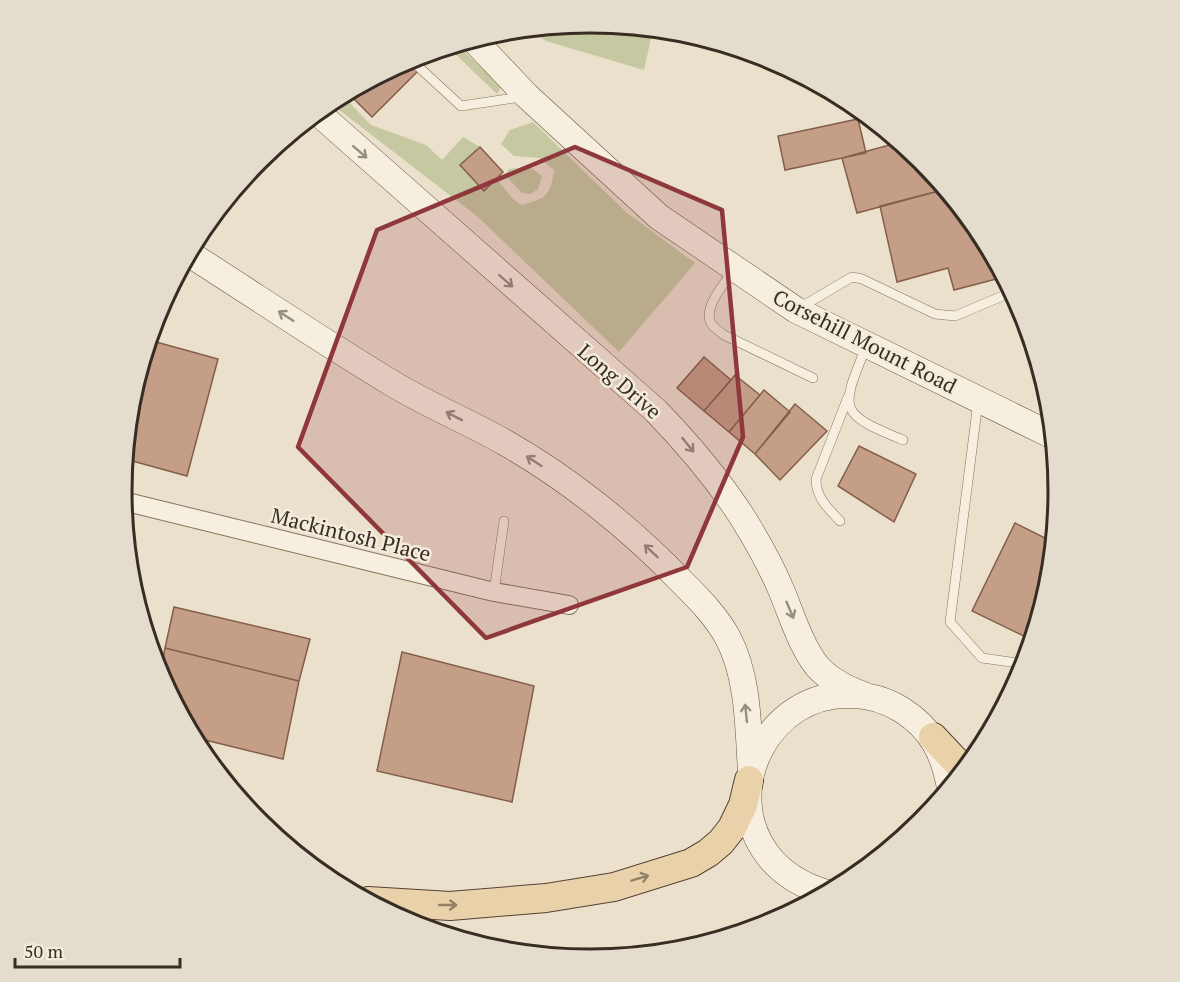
<svg xmlns="http://www.w3.org/2000/svg" width="1180" height="982" font-family="'PT Serif',serif">
  <style>
    .green { fill: #c5c8a0 }
    .building { fill: #c49e86; stroke: #835e4a; stroke-width: 1.5 }
    .lines { fill: none; stroke-linecap: round; stroke-linejoin: round }
    .lane-casing { stroke: #867461; stroke-width: 10 }
    .street-casing { stroke: #867461; stroke-width: 20 }
    .secondary-casing { stroke: #685544; stroke-width: 27 }
    .primary-casing { stroke: #554235; stroke-width: 30 }
    .lane { stroke: #f6eede; stroke-width: 9 }
    .street { stroke: #f6eede; stroke-width: 18 }
    .secondary { stroke: #f6eede; stroke-width: 26 }
    .primary { stroke: #e9d2a9; stroke-width: 28 }
    .oneway { stroke: #978e80 }
    .oneway2 { stroke: #908066 }
    .marked { fill: #8f383b; fill-opacity: 0.2; stroke: #8f383b; stroke-width: 4.5; stroke-linejoin: round }
    .labels { text-anchor: middle; dominant-baseline: central; stroke-width: 5; stroke-linejoin: round; paint-order: stroke }
    .street-label { font-size: 21px; fill: #382d23; stroke: #f3ebdb }
    .rim { fill: none; stroke: #382d23; stroke-width: 3 }
  </style>
  <rect width="100%" height="100%" fill="#ebe0cc"/>
  <path class="green" d="M590,23L653,29L644,70L546,41L527,29Z
    M457,44L501,87L497,94L448,47Z
    M342,95L371,125L426,145L442,160L463,137L480,147L460,166L484,190L496,179C507,189 508,197 522,205C547,198 550,196 554,170L539,158L514,156L501,144L510,130L533,122L626,212L695,263L619,352L478,217L329,102Z
    M530,167L542,176L538,189L531,194L522,193L507,177L508,169Z"/>
  <path class="building" d="M439,50L372,117L349,94L356,87L411,58Z
    M858,119L866,153L785,170L778,136Z
    M900,142L922,160L946,189L857,213L842,158Z
    M480,147L503,172L484,191L460,165Z
    M946,189L980,231L1004,277L954,290L948,268L897,282L880,206Z
    M149,340L218,359L187,476L125,459L131,399Z
    M704,357L731,380L704,411L677,388Z
    M735,375L760,395L729,432L704,411Z
    M764,390L790,412L755,454L729,432Z
    M795,404L827,431L780,480L755,454Z
    M859,446L916,474L894,522L838,486Z
    M1015,523L1053,542L1049,583L1032,640L972,611Z
    M174,607L310,639L299,681L165,648Z
    M165,648L299,681L283,759L193,737L160,675Z
    M402,652L534,686L512,802L377,771Z"/>
  <g class="lines">
    <defs>
      <path id="lane" d="M410,59L461,106L521,97
        M733,271C725,283 701,309 712,325C715,328 720,332 724,335L813,378
        M801,307L852,277L862,279L935,314L955,316L1012,292
        M866,347C840,411 838,413 903,440
        M978,402L950,622L982,658L1025,664
        M840,521C828,508 816,498 816,479L848,397
        M494,592L504,521"/>
      <path id="street" d="M123,501L494,592L569,605"/>
      <path id="secondary" d="M473,39L527,96L659,217L796,310L1053,436
        M317,112L656,411C687,443 716,477 741,515C756,539 771,565 782,592C792,616 801,646 817,666C830,681 847,689 864,695
        M188,253C257,297 325,343 395,385C430,406 469,422 504,442C568,478 631,529 682,582C699,599 716,616 728,638C749,678 748,728 751,772
        M827,893C803,886 782,874 767,854C719,789 770,692 850,695C869,695 886,700 902,710C932,729 944,754 950,788"/>
      <path id="primary" d="M933,737L964,770
        M368,901L450,906L546,898L614,887L691,863L708,853L721,842L732,828L743,805L749,780"/>
    </defs>
    <use href="#lane" class="lane-casing"/>
    <use href="#street" class="street-casing"/>
    <use href="#secondary" class="secondary-casing"/>
    <use href="#primary" class="primary-casing"/>
    <use href="#lane" class="lane"/>
    <use href="#street" class="street"/>
    <use href="#secondary" class="secondary"/>
    <use href="#primary" class="primary"/>
  </g>
  <defs><path id="oneway-shaft" d="M-6 0H5M1.5-3L5.5 0L1.5 3" fill="none" stroke-width="1.6" stroke-linecap="round" stroke-linejoin="round" transform="scale(1.5)"/></defs>
  <g class="oneway">
    <use href="#oneway-shaft" transform="translate(360 152) rotate(41)"/>
    <use href="#oneway-shaft" transform="translate(506 281) rotate(41)"/>
    <use href="#oneway-shaft" transform="translate(286 316) rotate(-147)"/>
    <use href="#oneway-shaft" transform="translate(454 416) rotate(-153)"/>
    <use href="#oneway-shaft" transform="translate(688 445) rotate(51)"/>
    <use href="#oneway-shaft" transform="translate(534 461) rotate(-147)"/>
    <use href="#oneway-shaft" transform="translate(651 551) rotate(-137)"/>
    <use href="#oneway-shaft" transform="translate(790 610) rotate(67)"/>
    <use href="#oneway-shaft" transform="translate(746 713) rotate(-96)"/>
  </g>
  <g class="oneway2">
    <use href="#oneway-shaft" transform="translate(640 878) rotate(-17)"/>
    <use href="#oneway-shaft" transform="translate(448 905)"/>
  </g>
  <path class="marked" d="M575,147L722,210L743,437L687,567L486,638L298,447L377,230Z"/>
  <g class="labels">
    <g class="street-label">
      <text transform="translate(865 341) rotate(27)">Corsehill Mount Road</text>
      <text transform="translate(620 381) rotate(41)">Long Drive</text>
      <text transform="translate(351 534) rotate(14)">Mackintosh Place</text>
    </g>
  </g>
  <path d="M0 0H1180V982H0ZM132 491a458 458 0 1 1 916 0a458 458 0 1 1-916 0Z" fill="#e4dccc" fill-rule="evenodd"/>
  <path class="rim" d="M132 491a458 458 0 1 1 916 0a458 458 0 1 1-916 0Z"/>
  <path d="M15 958v9h165v-9" fill="none" stroke="#382d23" stroke-width="3"/>
  <text x="24" y="958" font-size="18" fill="#382d23" stroke="#f3ebdb" stroke-width="4.5" paint-order="stroke">50 m</text>
</svg>
